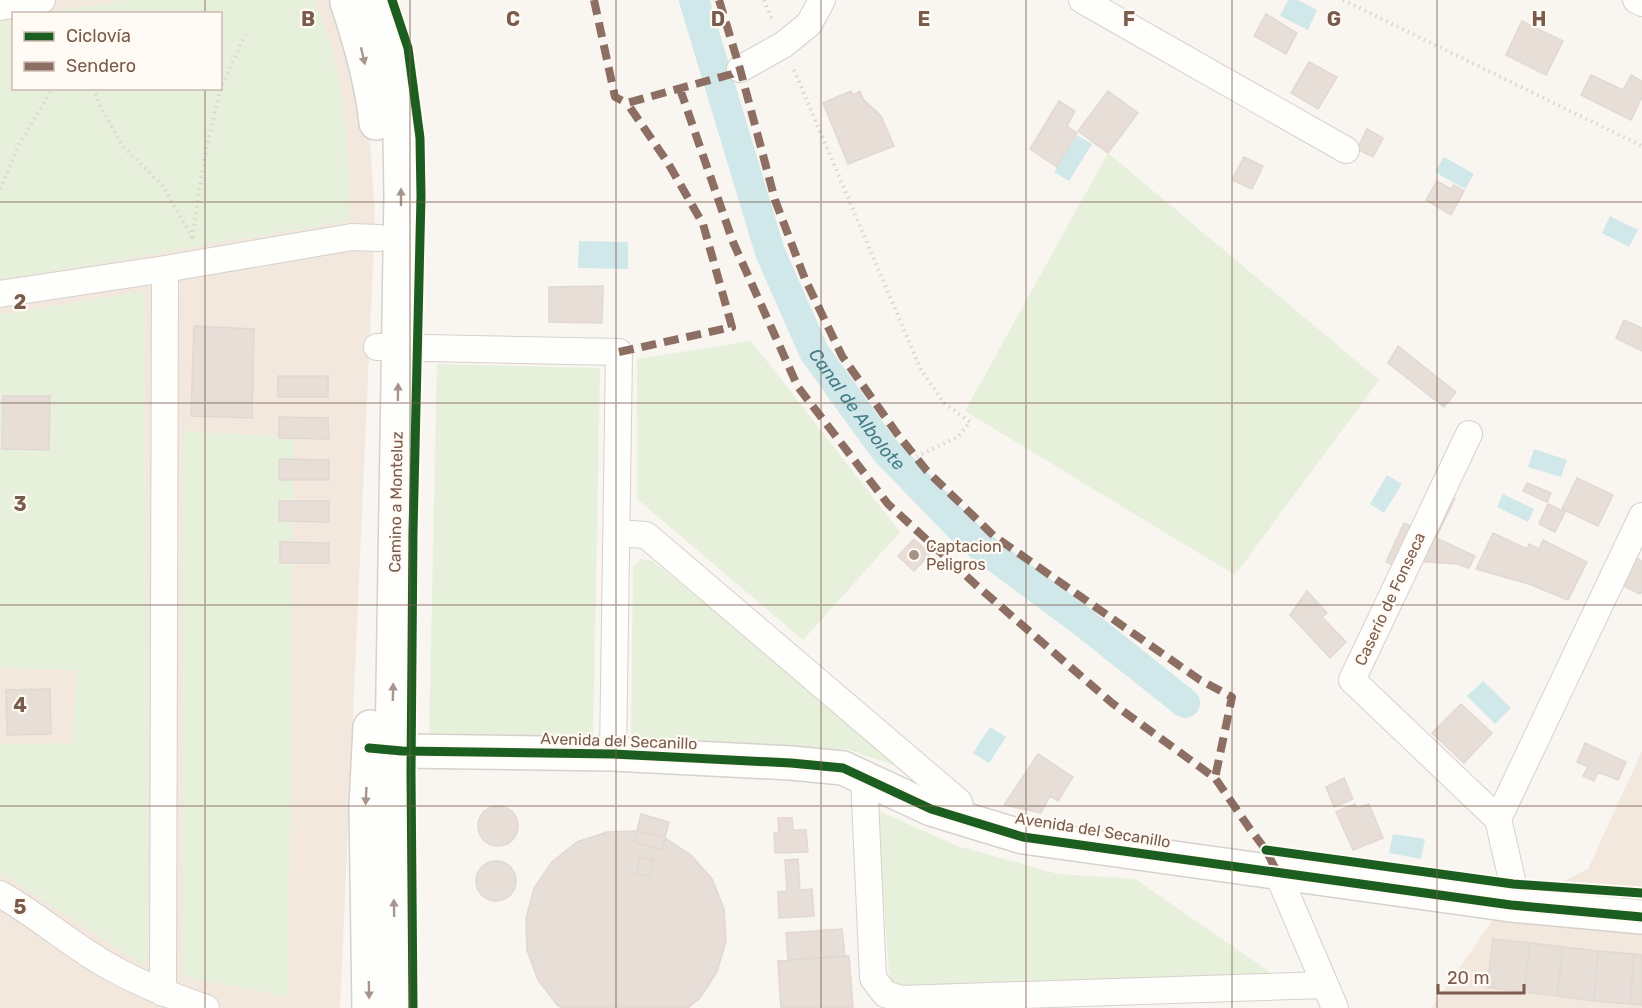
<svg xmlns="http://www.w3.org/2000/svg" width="1642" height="1008" font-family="Rubik,sans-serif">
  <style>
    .residential { fill: #f2e8de; fill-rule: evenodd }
    .green { fill: #e7f0db }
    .water { fill: #d0e8ea }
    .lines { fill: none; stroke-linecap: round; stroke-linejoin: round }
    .canal { stroke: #d0e8ea; stroke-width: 30 }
    .building { fill: #e6ded7; stroke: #e2d8d2; stroke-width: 1.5 }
    .minor-casing { stroke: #d7d1cb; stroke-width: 28 }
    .tertiary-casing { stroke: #d7d1cb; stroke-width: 36 }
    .path { stroke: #dcd5d0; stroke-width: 4; stroke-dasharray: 1.5 4.5; stroke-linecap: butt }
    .minor { stroke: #fefefd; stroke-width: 26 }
    .tertiary { stroke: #fefefd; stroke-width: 33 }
    .quiet { stroke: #8d6e63; stroke-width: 8; stroke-dasharray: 15 8; stroke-linecap: butt }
    .cycleway-casing { stroke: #fffaf3; stroke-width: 13 }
    .cycleway { stroke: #1b5e20; stroke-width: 9 }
    .oneway { fill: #a8958b }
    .grid { fill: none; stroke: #7a5c4d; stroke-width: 1.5; stroke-opacity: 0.55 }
    .poi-dot { fill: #a69286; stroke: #fffaf3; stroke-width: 2 }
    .labels { text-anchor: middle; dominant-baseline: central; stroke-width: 4.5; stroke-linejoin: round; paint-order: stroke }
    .street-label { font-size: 16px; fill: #7a5c4d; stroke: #fffaf3 }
    .poi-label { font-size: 16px; fill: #7a5c4d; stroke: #fffaf3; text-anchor: start }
    .water-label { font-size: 18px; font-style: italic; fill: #437c86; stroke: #fffaf3 }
    .grid-label { font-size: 20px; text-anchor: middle; font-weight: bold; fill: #7a5c4d; stroke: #fffaf3; stroke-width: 4.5; stroke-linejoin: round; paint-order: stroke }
  </style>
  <rect width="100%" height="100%" fill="#f9f5f0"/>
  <path class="residential" d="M0,0H336L369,123L375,220L340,1008H0ZM14,14H220V88H14Z
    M1642,751V1008H1431L1497,914L1588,869Z"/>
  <path class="green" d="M127,0H314C319,14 326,28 330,43C347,101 349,161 350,221L0,280V22L13,19L14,88H220V14L47,13Z
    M1108,153L1379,380L1235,575L965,411Z
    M137,292L145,295L149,958L140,963L0,872V744L73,743L76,670L0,668V315Z
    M751,341L900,532L803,640L637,499V359Z
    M437,364L600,368L593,745L429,741Z
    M184,431L294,437L288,997L182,976Z
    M641,559L651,560L916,773L847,749L631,745L633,568Z
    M877,810L957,846L1058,874L1135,879L1277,977L890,986Z"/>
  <path class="water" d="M1288,0H1298L1317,10L1308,30L1280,16Z
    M1077,135L1092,144L1069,181L1054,172Z
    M1444,157L1474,174L1465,189L1435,172Z
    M1610,216L1638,230L1629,247L1602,233Z
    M579,241L628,242V269L578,268Z
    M1534,449L1567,460L1561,477L1528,467Z
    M1387,475L1402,484L1384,513L1370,504Z
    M1503,494L1534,509L1528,522L1497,507Z
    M1483,681L1511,708L1495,724L1467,696Z
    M990,727L1006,737L989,763L973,753Z
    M1393,834L1425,839L1421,859L1389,853Z"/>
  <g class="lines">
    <path class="canal" id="s1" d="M694,0L770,252L814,352L884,449L971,539L1083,622L1185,703"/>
  </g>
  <path class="building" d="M1266,14L1297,33L1286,54L1254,36Z
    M1522,21L1563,41L1546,75L1506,55Z
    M1309,62L1337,77L1318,109L1291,93Z
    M1591,75L1623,90L1631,75L1642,81V97L1631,120L1581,95Z
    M851,91L853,95L860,91L863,99L881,116L894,146L848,164L823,103Z
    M1108,91L1138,113L1108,153L1078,131Z
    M1059,101L1075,111L1067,126L1077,133L1057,167L1030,149Z
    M1367,129L1383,138L1373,157L1357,149Z
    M1244,157L1263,166L1252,189L1232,180Z
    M1437,181L1451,189L1454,185L1464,191L1451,215L1426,200Z
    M603,286L602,323L549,322V287Z
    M1624,320L1642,328V351L1616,338Z
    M194,326L254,329L252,418L191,416Z
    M1398,346L1456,392L1444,407L1388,363Z
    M278,376H328V397H278Z
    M3,396H50L49,450L2,449Z
    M279,417L328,418L329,439L279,438Z
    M279,459L329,460V480H279Z
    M1577,478L1613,495L1598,526L1562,509Z
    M1527,483L1551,493L1547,502L1523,491Z
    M1446,494L1455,498L1436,538L1475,556L1469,568L1457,564L1415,561Z
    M279,501H329V522L279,521Z
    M1548,504L1565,512L1555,532L1539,524Z
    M1404,523L1416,529L1398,568L1386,562Z
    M1493,533L1527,549L1529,544L1539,549L1543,540L1587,562L1568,600L1529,584L1476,569Z
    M914,539L930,554L914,571L898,556Z
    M280,542L329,543V563H280Z
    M1633,556L1642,561V591L1640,594L1620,584Z
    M1307,591L1327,613L1322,617L1346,642L1330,658L1290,615Z
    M50,689L51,734L7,735L6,690Z
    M1461,704L1492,733L1464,763L1432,733Z
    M1585,743L1626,762L1618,780L1598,772L1594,781L1583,776L1588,767L1577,762Z
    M1038,754L1073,777L1058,801L1050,796L1041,813L1004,805Z
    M1344,778L1353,799L1334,807L1326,787Z
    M1355,804L1357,808L1369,804L1383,838L1353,850L1336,812Z
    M478 826a20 20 0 1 1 40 0a20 20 0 1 1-40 0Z
    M641,814L669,822L662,850L634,842Z
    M778,818H792L793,830H806L808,852L775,853L774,833H779Z
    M637,831L665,838L691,855L712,879L724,909L726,941L717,972L700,998L688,1008H562L557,1005L538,980L527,950L526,918L534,888L552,862L577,842L607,832Z
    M639,858L653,860L651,876L637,874Z
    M798,859L800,890L812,889L814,916L779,918L778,892L787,891L785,860Z
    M476 881a20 20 0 1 1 40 0a20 20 0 1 1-40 0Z
    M842,929L845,956L788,960L786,933Z
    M1493,939L1530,943L1524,992L1487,987Z
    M1530,943L1563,947L1557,996L1524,992Z
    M1563,947L1598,951L1594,1001L1557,996Z
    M1598,951L1634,954L1630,1004L1594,1001Z
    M1634,954L1642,955V1005L1630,1004Z
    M849,956L853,1008H781L778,961Z"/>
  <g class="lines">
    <defs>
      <path id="minor" d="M1082,0L1346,150
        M1636,0L1642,3
        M0,7L42,0
        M740,69L783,45L809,24L822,0
        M0,294L165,269L352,237L379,238
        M377,347L619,352L613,754
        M1469,434L1352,680L1498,819L1513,884L1511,905
        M617,533L646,535L959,802L963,819
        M864,777L873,978L885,994L901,999L1324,985
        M1498,819L1642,516
        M1277,872L1335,1008
        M0,894C39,916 73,947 112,968C142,985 174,997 206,1008
        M163,993L165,269"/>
      <path id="tertiary" d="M369,0L388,55L400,135L401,195L392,751L395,1008
        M347,2C360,41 372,82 376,123
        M369,748L402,751L613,754L791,763L843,768L931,809L1023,837L1511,905L1642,917
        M369,1008L366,806L370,727"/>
    </defs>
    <use href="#minor" class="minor-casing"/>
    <use href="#tertiary" class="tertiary-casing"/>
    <path class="path" d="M764,0L772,19
      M1343,0L1642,146
      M794,70L921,370L944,403L970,422L958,437L915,457
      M94,88L99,104L122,145L162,185L192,237L206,150L220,90L245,35
      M0,189L20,142L46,100L51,88"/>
    <use href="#minor" class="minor"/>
    <use href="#tertiary" class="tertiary"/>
    <path class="quiet" d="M594,0L615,97L627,103L732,74L740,69
      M719,0L740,69L775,200L805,279L842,356L898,435L927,471L994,536L1200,680L1232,697L1215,778
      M680,89L733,242L798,387L888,504L976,585L1112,703L1215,778L1250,829L1266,850L1277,872
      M619,352L732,327L703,224L668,163L627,103"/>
    <defs>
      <path id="cycleway" d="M392,0L408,48L420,138L421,196L413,532L411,772L413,1008
        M369,748L402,751L613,754L791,763L843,768L931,809L1023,837L1511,905L1642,917
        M1266,850L1513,884L1642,893"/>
    </defs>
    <use href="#cycleway" class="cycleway-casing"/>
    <use href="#cycleway" class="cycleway"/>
  </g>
  <defs><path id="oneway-solid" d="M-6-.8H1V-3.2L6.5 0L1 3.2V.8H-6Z" transform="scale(1.5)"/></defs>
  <g class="oneway">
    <use href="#oneway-solid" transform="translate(363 56) rotate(77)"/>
    <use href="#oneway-solid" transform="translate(401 197) rotate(-90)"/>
    <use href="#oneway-solid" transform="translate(398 392) rotate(-89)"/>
    <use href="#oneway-solid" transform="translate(393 692) rotate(-89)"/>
    <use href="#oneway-solid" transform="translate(366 796) rotate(93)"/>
    <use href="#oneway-solid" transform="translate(394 908) rotate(-91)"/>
    <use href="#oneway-solid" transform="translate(369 990) rotate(89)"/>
  </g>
  <path class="grid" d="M205,0V14M410,0V1008M616,0V1008M821,0V1008M1026,0V1008M1232,0V1008M1437,0V1008M205,88V1008M0,202H1642M0,403H1642M0,605H1642M0,806H1642"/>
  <circle class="poi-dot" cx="914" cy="555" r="6"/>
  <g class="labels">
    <g class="street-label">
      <text transform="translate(396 502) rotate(-89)">Camino a Monteluz</text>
      <text transform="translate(1390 599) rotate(-65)">Caserío de Fonseca</text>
      <text transform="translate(619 741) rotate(2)">Avenida del Secanillo</text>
      <text transform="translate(1093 830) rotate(9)">Avenida del Secanillo</text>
    </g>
    <g class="poi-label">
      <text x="926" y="546">Captacion<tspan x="926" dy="18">Peligros</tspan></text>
    </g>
    <g class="water-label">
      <text stroke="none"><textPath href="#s1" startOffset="444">Canal de Albolote</textPath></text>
    </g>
  </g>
  <g class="grid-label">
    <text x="308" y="26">B</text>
    <text x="513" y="26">C</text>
    <text x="718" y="26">D</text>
    <text x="924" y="26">E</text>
    <text x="1129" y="26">F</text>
    <text x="1334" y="26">G</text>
    <text x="1539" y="26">H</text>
    <text x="20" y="309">2</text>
    <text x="20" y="511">3</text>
    <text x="20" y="712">4</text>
    <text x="20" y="914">5</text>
  </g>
  <rect x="12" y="12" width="210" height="78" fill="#fffaf3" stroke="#cabbb1" stroke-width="1.5"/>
  <rect x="24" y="32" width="30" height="9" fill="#1b5e20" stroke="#cabbb1" stroke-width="1.5"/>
  <text x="66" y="42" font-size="18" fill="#7a5c4d">Ciclovía</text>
  <rect x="24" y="62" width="30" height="9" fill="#8d6e63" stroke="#cabbb1" stroke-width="1.5"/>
  <text x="66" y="72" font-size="18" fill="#7a5c4d">Sendero</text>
  <path d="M1438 984v9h86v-9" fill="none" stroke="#7a5c4d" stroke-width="3"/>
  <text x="1447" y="984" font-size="18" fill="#7a5c4d" stroke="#fffaf3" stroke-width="4.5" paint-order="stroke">20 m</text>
</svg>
